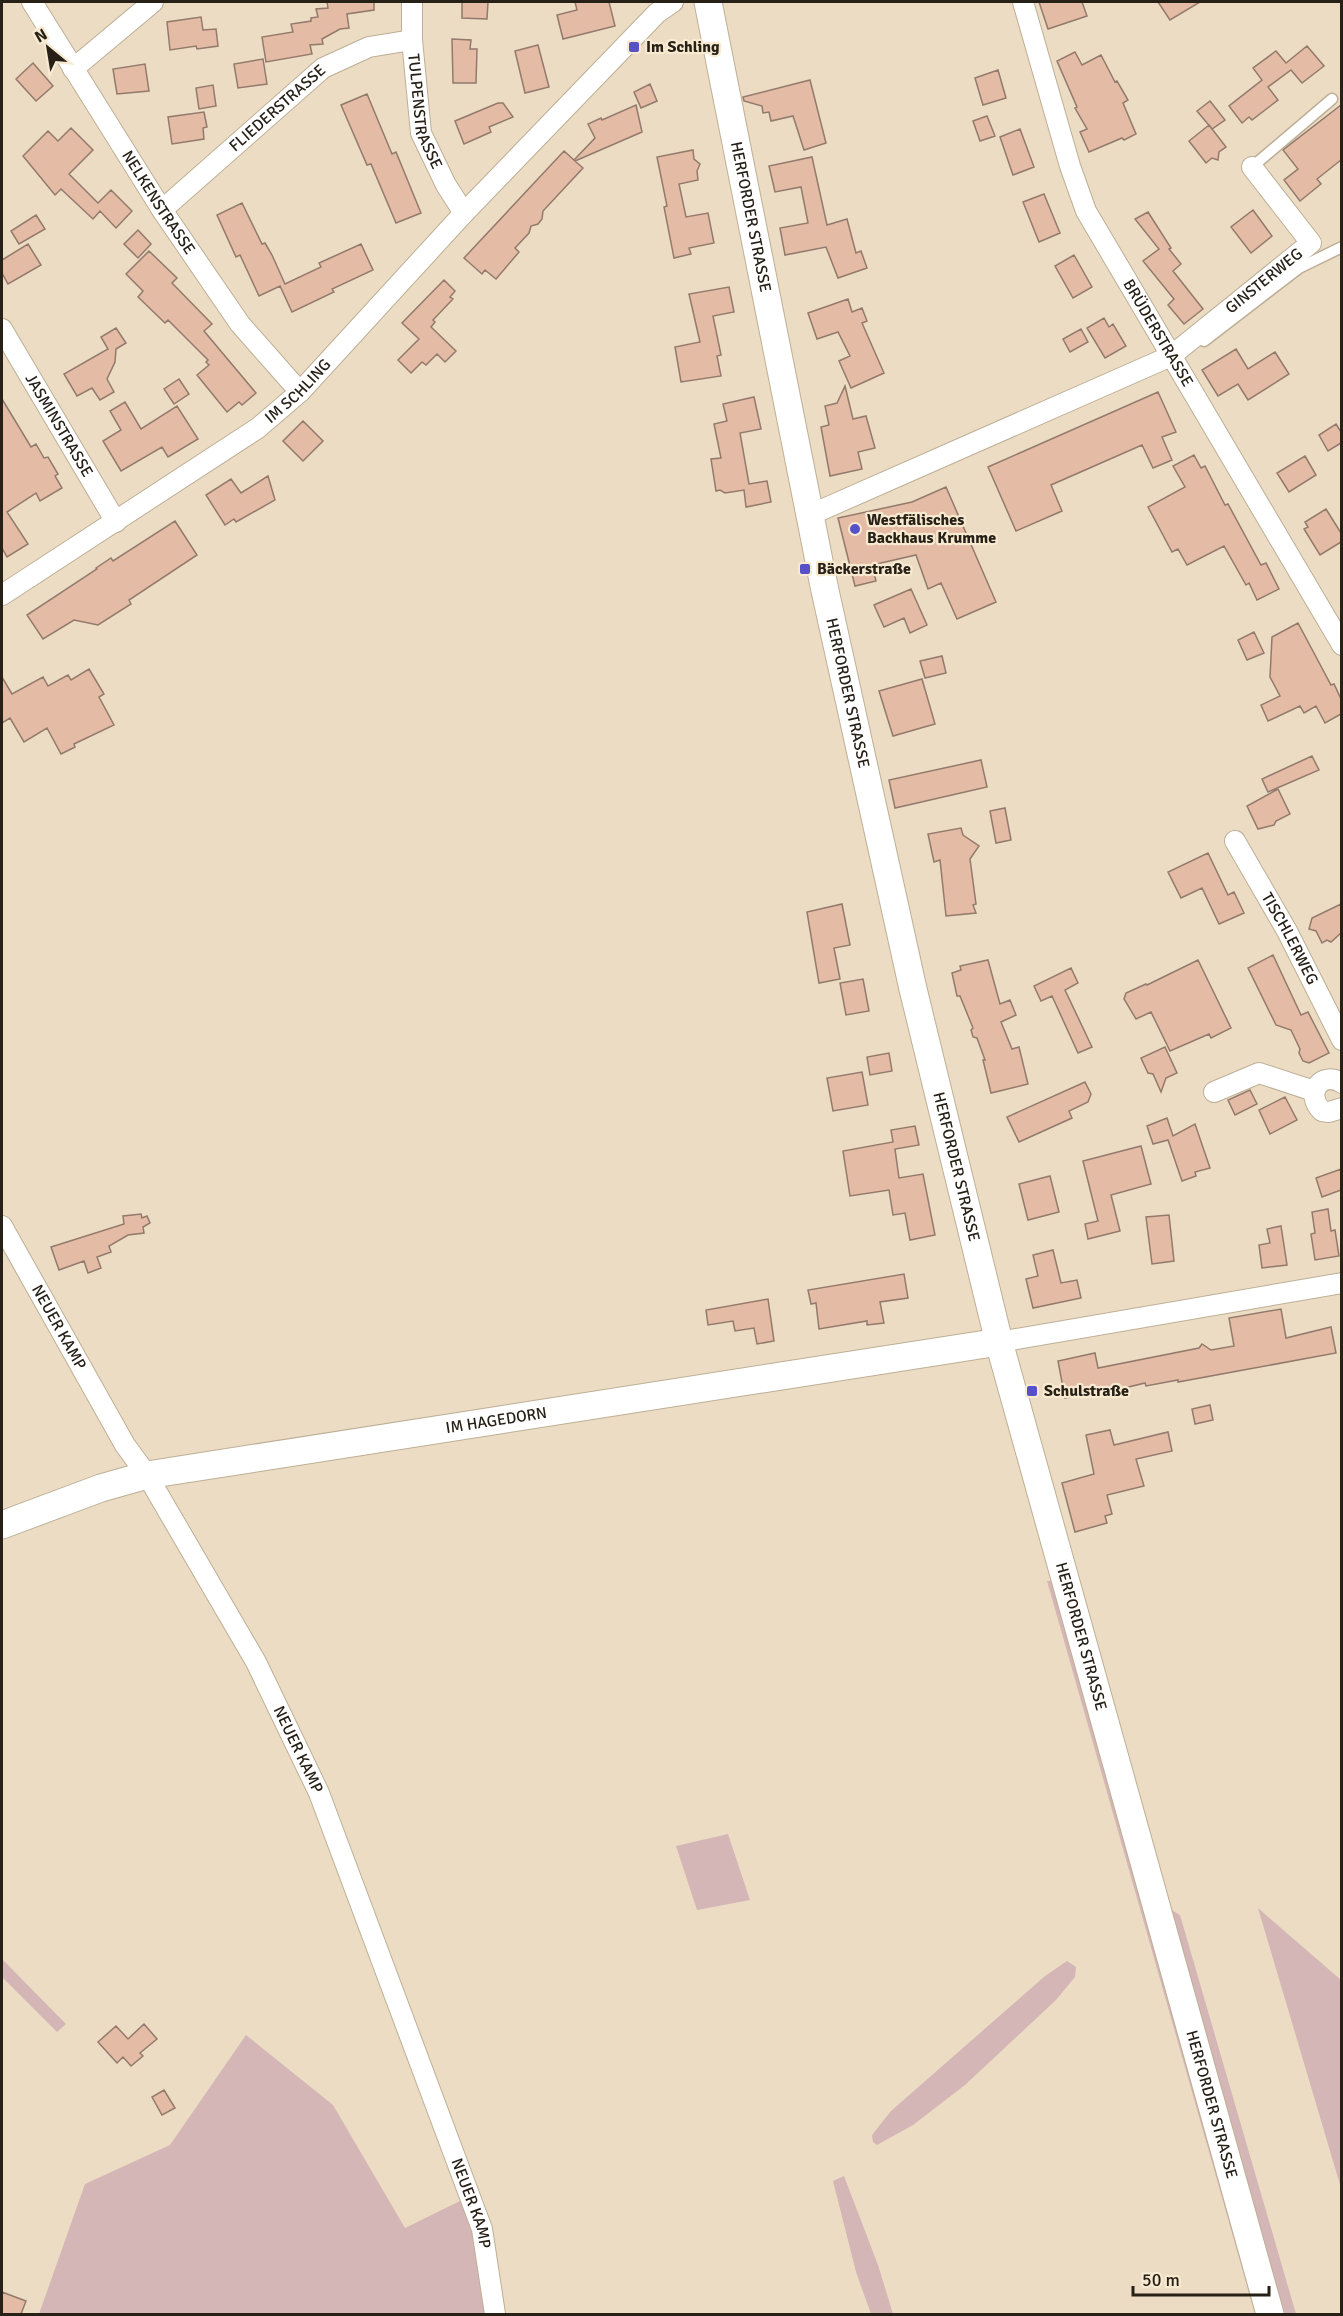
<svg xmlns="http://www.w3.org/2000/svg" width="1343" height="2316" font-family="Signika,sans-serif">
  <style>
    .green { fill: #d5b6b6 }
    .building { fill: #e4bba5; stroke: #937a6c; stroke-width: 1.5 }
    .lines { fill: none; stroke-linecap: round; stroke-linejoin: round }
    .lane-casing { stroke: #bdaf96; stroke-width: 13 }
    .street-casing { stroke: #bdaf96; stroke-width: 22 }
    .secondary-casing { stroke: #bdaf96; stroke-width: 29 }
    .lane { stroke: #fff; stroke-width: 10 }
    .street { stroke: #fff; stroke-width: 20 }
    .secondary { stroke: #fff; stroke-width: 27 }
    .poi-dot { fill: #5651c9; stroke: #f8ead0; stroke-width: 2 }
    .labels { text-anchor: middle; dominant-baseline: central; stroke-width: 4.5; stroke-linejoin: round; paint-order: stroke }
    .poi-label { font-size: 16px; font-weight: bold; fill: #262017; stroke: #f8ead0; text-anchor: start }
    .street-label { font-size: 16px; fill: #262017; stroke: #f8ead0 }
  </style>
  <rect width="100%" height="100%" fill="#ebdcc3"/>
  <path class="green" d="M1047,1581H1079L1170,1909L1180,1915L1296,2314H1255Z
    M728,1834L750,1900L697,1910L676,1846Z
    M1258,1908L1341,1980V2188Z
    M2,1959L66,2024L57,2032L2,1977Z
    M1067,1961L1076,1967L1075,1977L1056,2000L965,2085L913,2125L877,2145L873,2142L872,2135L891,2111L1045,1976Z
    M246,2035L333,2105L405,2228L464,2199L476,2238L488,2314H39L85,2184L170,2145Z
    M844,2176L878,2265L893,2314H871L856,2272L833,2181Z"/>
  <path class="building" d="M327,2H374V10L347,14L349,28L340,29L322,39L323,44L310,45L312,54L266,62L262,37L293,32L291,24L311,21V18L318,17L316,9L328,8Z
    M462,2H488L487,19L462,18Z
    M575,2H609L615,26L563,39L557,15L577,10Z
    M1039,2H1082L1087,16L1048,29Z
    M1158,2H1200L1170,20Z
    M201,17L203,30L216,29L218,46L197,49L196,46L170,50L167,22Z
    M452,39L471,40L470,49H477L476,83H453Z
    M538,45L549,87L525,93L515,51Z
    M1307,46L1324,66L1302,83L1291,70L1268,87L1278,100L1252,120L1249,117L1242,123L1229,106L1262,80L1253,68L1276,51L1286,63Z
    M1075,52L1082,65L1101,55L1115,82L1117,81L1128,100L1123,103L1136,134L1124,140L1122,138L1089,152L1080,132L1087,129L1075,108L1077,107L1057,61Z
    M263,59L267,84L238,88L234,64Z
    M33,63L53,86L36,101L16,79Z
    M145,64L149,91L117,94L113,69Z
    M998,70L1006,98L983,105L975,78Z
    M810,80L826,143L804,150L793,116L771,121L769,112L763,113L762,106L744,101L743,97Z
    M650,84L657,101L641,108L634,92Z
    M213,85L216,106L199,109L196,88Z
    M367,94L392,154L396,152L421,213L396,223L371,164L367,165L341,105Z
    M1210,101L1225,120L1212,129L1197,111Z
    M498,103H503L513,117L489,127L491,132L464,144L455,121Z
    M636,105L642,132L575,161L583,168L543,211L542,219L538,224L531,226L529,233L515,248L519,252L496,279L485,270L482,274L464,258L564,151L574,160L595,138L588,124L601,118L602,120Z
    M1341,105V160L1317,179L1321,184L1300,201L1284,180L1298,169L1283,150Z
    M204,112L207,127L203,128L204,139L172,144L168,117Z
    M987,116L995,136L980,141L973,121Z
    M1209,125L1226,147L1219,152L1218,160L1212,158L1206,163L1189,141Z
    M71,128L93,150L69,174L98,203L111,190L132,211L116,228L100,211L93,219L61,189L55,195L23,156L48,131L58,141Z
    M1020,129L1034,167L1013,175L1000,137Z
    M693,150L694,159L700,164L697,171L698,180L679,184L686,217L708,213L714,243L689,248L691,254L674,258L664,207L667,206L657,157Z
    M812,157L827,225L847,219L856,253L861,251L867,268L838,278L826,247L785,255L780,228L808,223L801,187L775,192L769,166Z
    M1044,194L1060,233L1039,242L1023,202Z
    M242,203L262,244L265,243L272,255L285,284L321,267L319,263L328,259L361,244L373,270L332,289L334,292L292,312L280,286L259,296L240,255L236,257L217,215Z
    M1253,210L1272,236L1251,253L1231,227Z
    M1148,212L1171,248L1169,249L1181,264L1173,271L1203,309L1184,324L1168,305L1174,299L1143,261L1159,249L1135,219Z
    M36,215L45,229L19,244L11,231Z
    M138,230L151,244L138,258L124,244Z
    M28,244L41,265L8,284L2,273V260Z
    M149,251L177,278L172,283L212,324L204,331L256,393L242,405L239,402L227,412L197,375L209,365L206,362L208,360L168,320L165,323L138,297L143,291L126,274Z
    M1074,255L1092,287L1073,298L1055,266Z
    M444,280L455,291L450,297L453,299L433,320L435,322L431,327L456,351L445,362L437,354L426,365L422,362L411,373L398,360L419,339L402,323Z
    M729,287L734,312L713,316L721,355L717,356L721,376L681,382L675,347L700,342L689,294Z
    M848,299L852,312L862,308L867,321L862,323L884,373L851,388L839,361L850,356L838,332L817,339L808,313Z
    M1104,318L1109,327L1113,324L1126,346L1105,358L1087,328Z
    M116,328L126,343L116,349L115,362L107,379L114,392L100,400L92,388L77,396L64,374L108,349L101,337Z
    M1081,329L1088,342L1070,352L1063,339Z
    M1236,349L1248,369L1275,352L1289,374L1248,400L1238,384L1218,396L1202,370Z
    M179,379L189,394L174,404L164,389Z
    M845,386L853,419L866,416L875,448L858,452L862,469L830,476L821,427L829,425L825,406L837,403Z
    M1158,392L1176,432L1162,437L1172,460L1153,468L1142,445L1051,485L1062,511L1016,531L988,467Z
    M754,397L761,429L740,433L749,484L767,481L771,502L746,507L744,490L725,493L720,490L716,491L711,459L721,458L714,424L727,421L723,404Z
    M2,399L31,447L36,444L44,458L48,457L58,474L55,476L62,488L40,501L36,493L7,512L28,544L7,557L2,548Z
    M125,402L141,429L177,406L198,439L168,457L162,447L121,471L103,441L121,430L110,411Z
    M303,421L323,441L303,461L283,441Z
    M1336,424L1341,432V443L1328,451L1319,435Z
    M1194,455L1201,468L1205,466L1225,505L1228,504L1261,565L1266,563L1279,589L1257,600L1249,583L1246,585L1224,546L1187,565L1178,549L1172,552L1148,507L1185,487L1173,466Z
    M1305,456L1316,475L1289,492L1277,473Z
    M268,476L275,500L236,522L234,519L225,525L206,495L231,479L241,493Z
    M946,487L996,602L957,619L941,583L928,589L916,555L872,565L876,581L855,586L838,518L912,502Z
    M1326,509L1341,533V542L1320,555L1304,529L1308,527L1305,522Z
    M175,521L197,555L129,600L131,604L98,625L74,620L43,639L27,615L97,569L96,568L111,558L113,561Z
    M911,589L927,625L910,633L904,618L884,627L874,605Z
    M1298,623L1331,685L1334,684L1341,699V714L1325,723L1316,706L1304,713L1300,706L1268,721L1261,705L1280,696L1270,677L1272,637Z
    M1254,632L1264,653L1247,660L1238,640Z
    M942,656L946,673L925,678L920,661Z
    M89,669L104,694L99,697L114,725L74,744L75,747L61,754L47,728L24,742L10,718L2,723V677L12,694L43,677L48,686L68,675L71,680Z
    M922,679L935,724L893,736L879,691Z
    M1312,756L1319,770L1268,792L1262,779Z
    M981,760L987,787L895,808L889,780Z
    M1278,789L1290,814L1276,821L1274,825L1258,829L1247,806Z
    M1005,808L1011,840L996,843L990,811Z
    M961,828L963,835L979,846L970,859L976,904L973,905L976,913L946,916L940,860L934,862L928,834Z
    M1208,853L1228,895L1234,892L1244,913L1219,924L1202,888L1181,898L1168,872Z
    M842,904L850,945L834,948L840,979L819,983L807,912Z
    M1341,904V933L1331,942L1327,940L1322,943L1316,931L1309,929L1312,918Z
    M1273,955L1301,1015L1308,1012L1329,1053L1309,1063L1303,1061L1299,1053L1300,1049L1291,1030L1276,1025L1248,968Z
    M988,960L1000,1004L1010,1000L1016,1015L1001,1022L1012,1049L1019,1047L1028,1084L991,1093L983,1060H985L977,1038L973,1037L971,1030L973,1028L960,996H957L952,973L961,970L960,966Z
    M1198,960L1231,1028L1211,1038L1209,1034L1170,1051L1151,1012L1136,1019L1124,999L1126,993L1146,984L1147,985Z
    M1071,968L1078,983L1065,990L1092,1047L1078,1053L1052,996L1041,1001L1034,986Z
    M863,979L869,1011L846,1015L840,983Z
    M1165,1047L1177,1073L1166,1078L1161,1092L1153,1074L1148,1073L1141,1058Z
    M889,1053L892,1071L870,1075L867,1057Z
    M862,1072L868,1105L833,1111L827,1078Z
    M1085,1082L1091,1094L1088,1102L1069,1111L1072,1118L1019,1142L1007,1117Z
    M1250,1090L1257,1104L1235,1115L1228,1100Z
    M1285,1097L1297,1120L1270,1134L1259,1110Z
    M1167,1118L1173,1136L1195,1124L1210,1168L1195,1172L1196,1176L1182,1181L1168,1140L1153,1144L1147,1126Z
    M915,1126L919,1145L895,1149L899,1178L923,1174L935,1235L910,1240L905,1213L893,1215L889,1190L850,1196L843,1151L893,1142L891,1130Z
    M1141,1146L1151,1184L1111,1195L1120,1231L1088,1239L1085,1224L1098,1221L1083,1161Z
    M1341,1169V1190L1322,1197L1316,1178Z
    M1050,1176L1059,1212L1028,1220L1019,1184Z
    M1328,1209L1331,1231L1335,1230L1339,1256L1315,1260L1311,1234L1315,1233L1312,1212Z
    M141,1214L142,1218L147,1216L150,1223L143,1227L144,1233L128,1235L109,1246L111,1252L97,1257L101,1268L88,1273L84,1261L59,1270L51,1247L124,1224L123,1216Z
    M1169,1215L1174,1261L1152,1264L1146,1217Z
    M1281,1226L1287,1265L1262,1268L1259,1245L1270,1243L1267,1229Z
    M1053,1250L1061,1283L1077,1280L1081,1298L1033,1308L1026,1279L1038,1276L1033,1255Z
    M904,1274L908,1298L880,1302L884,1323L867,1325V1321L819,1329L816,1303L811,1304L808,1290Z
    M768,1299L774,1341L757,1344L754,1328L735,1331L733,1321L708,1325L706,1310Z
    M1281,1309L1286,1338L1331,1327L1336,1353L1178,1382V1380L1146,1386L1145,1383L1108,1392L1107,1389L1065,1398L1058,1361L1095,1353L1098,1368L1199,1348L1202,1344L1211,1350L1234,1346L1229,1318Z
    M1210,1405L1213,1420L1195,1424L1192,1409Z
    M1110,1430L1114,1445L1168,1432L1172,1451L1136,1459L1144,1486L1107,1495L1112,1514L1105,1516L1107,1523L1075,1532L1062,1483L1094,1474L1086,1435Z
    M144,2024L157,2039L140,2053L143,2056L131,2066L123,2057L117,2063L98,2042L116,2026L128,2039Z
    M164,2090L175,2108L162,2115L152,2097Z
    M2,2292L26,2301L21,2314H2Z"/>
  <g class="lines">
    <defs>
      <path id="lane" d="M1252,167L1332,99
        M1204,341L1299,268L1342,247"/>
      <g id="street">
        <path id="s1" d="M32,2L162,210L240,324L300,392"/>
        <path id="s2" d="M412,2V40L421,133L446,185L464,213"/>
        <path id="s3" d="M1023,2L1070,166L1086,211L1342,645"/>
        <path d="M73,69L153,2"/>
        <path id="s4" d="M162,210L323,68L369,47L412,40"/>
        <path id="s5" d="M2,329L116,522"/>
        <path id="s6" d="M810,515L1171,356L1311,243L1252,167"/>
        <path id="s7" d="M2,595L258,428L300,392L464,213L657,13L673,2"/>
        <path id="s8" d="M1235,841L1287,931L1342,1040"/>
        <path d="M1342,1083C1321,1070 1304,1094 1322,1111L1329,1112L1342,1108"/>
        <path d="M1214,1092L1259,1073L1314,1091"/>
        <path id="s9" d="M2,1226L125,1445L147,1475L256,1662L319,1793L482,2229L495,2314"/>
        <path d="M999,1342L1342,1283"/>
      </g>
      <g id="secondary">
        <path id="s10" d="M708,2L824,586L913,989L999,1342L1270,2314"/>
        <path id="s11" d="M2,1525L101,1488L147,1475L999,1342"/>
      </g>
    </defs>
    <use href="#lane" class="lane-casing"/>
    <use href="#street" class="street-casing"/>
    <use href="#secondary" class="secondary-casing"/>
    <use href="#lane" class="lane"/>
    <use href="#street" class="street"/>
    <use href="#secondary" class="secondary"/>
  </g>
  <g class="poi-dot">
    <rect x="628" y="41" width="12" height="12" rx="3"/>
    <circle cx="855" cy="529" r="6"/>
    <rect x="799" y="563" width="12" height="12" rx="3"/>
    <rect x="1026" y="1385" width="12" height="12" rx="3"/>
  </g>
  <g class="labels">
    <g class="poi-label">
      <text x="646" y="47">Im Schling</text>
      <text x="867" y="520">Westfälisches<tspan x="867" dy="18">Backhaus Krumme</tspan></text>
      <text x="817" y="569">Bäckerstraße</text>
      <text x="1044" y="1391">Schulstraße</text>
    </g>
    <g class="street-label">
      <text stroke="none"><textPath href="#s4" startOffset="154">FLIEDERSTRASSE</textPath></text>
      <text stroke="none"><textPath href="#s2" startOffset="111">TULPENSTRASSE</textPath></text>
      <text stroke="none"><textPath href="#s1" startOffset="237">NELKENSTRASSE</textPath></text>
      <text stroke="none"><textPath href="#s10" startOffset="219">HERFORDER STRASSE</textPath></text>
      <text stroke="none"><textPath href="#s6" startOffset="514">GINSTERWEG</textPath></text>
      <text stroke="none"><textPath href="#s3" startOffset="360">BRÜDERSTRASSE</textPath></text>
      <text stroke="none"><textPath href="#s7" startOffset="360">IM SCHLING</textPath></text>
      <text stroke="none"><textPath href="#s5" startOffset="112">JASMINSTRASSE</textPath></text>
      <text stroke="none"><textPath href="#s10" startOffset="705">HERFORDER STRASSE</textPath></text>
      <text stroke="none"><textPath href="#s8" startOffset="112">TISCHLERWEG</textPath></text>
      <text stroke="none"><textPath href="#s10" startOffset="1191">HERFORDER STRASSE</textPath></text>
      <text stroke="none"><textPath href="#s9" startOffset="116">NEUER KAMP</textPath></text>
      <text stroke="none"><textPath href="#s11" startOffset="507">IM HAGEDORN</textPath></text>
      <text stroke="none"><textPath href="#s10" startOffset="1677">HERFORDER STRASSE</textPath></text>
      <text stroke="none"><textPath href="#s9" startOffset="602">NEUER KAMP</textPath></text>
      <text stroke="none"><textPath href="#s10" startOffset="2163">HERFORDER STRASSE</textPath></text>
      <text stroke="none"><textPath href="#s9" startOffset="1088">NEUER KAMP</textPath></text>
    </g>
  </g>
  <rect width="1343" height="2316" fill="none" stroke="#262017" stroke-width="6"/>
  <g transform="translate(48 48) rotate(330)" stroke="#f8ead0" stroke-width="4.5" paint-order="stroke">
  <path d="M0-4.5L10 22L0 15L-10 22Z" fill="#262017"/>
  <text y="-9" font-size="16" font-weight="bold" text-anchor="middle" fill="#262017">N</text>
  </g>
  <path d="M1133 2286v9h136v-9" fill="none" stroke="#262017" stroke-width="3"/>
  <text x="1142" y="2286" font-size="18" fill="#262017" stroke="#f8ead0" stroke-width="4.5" paint-order="stroke">50 m</text>
</svg>
